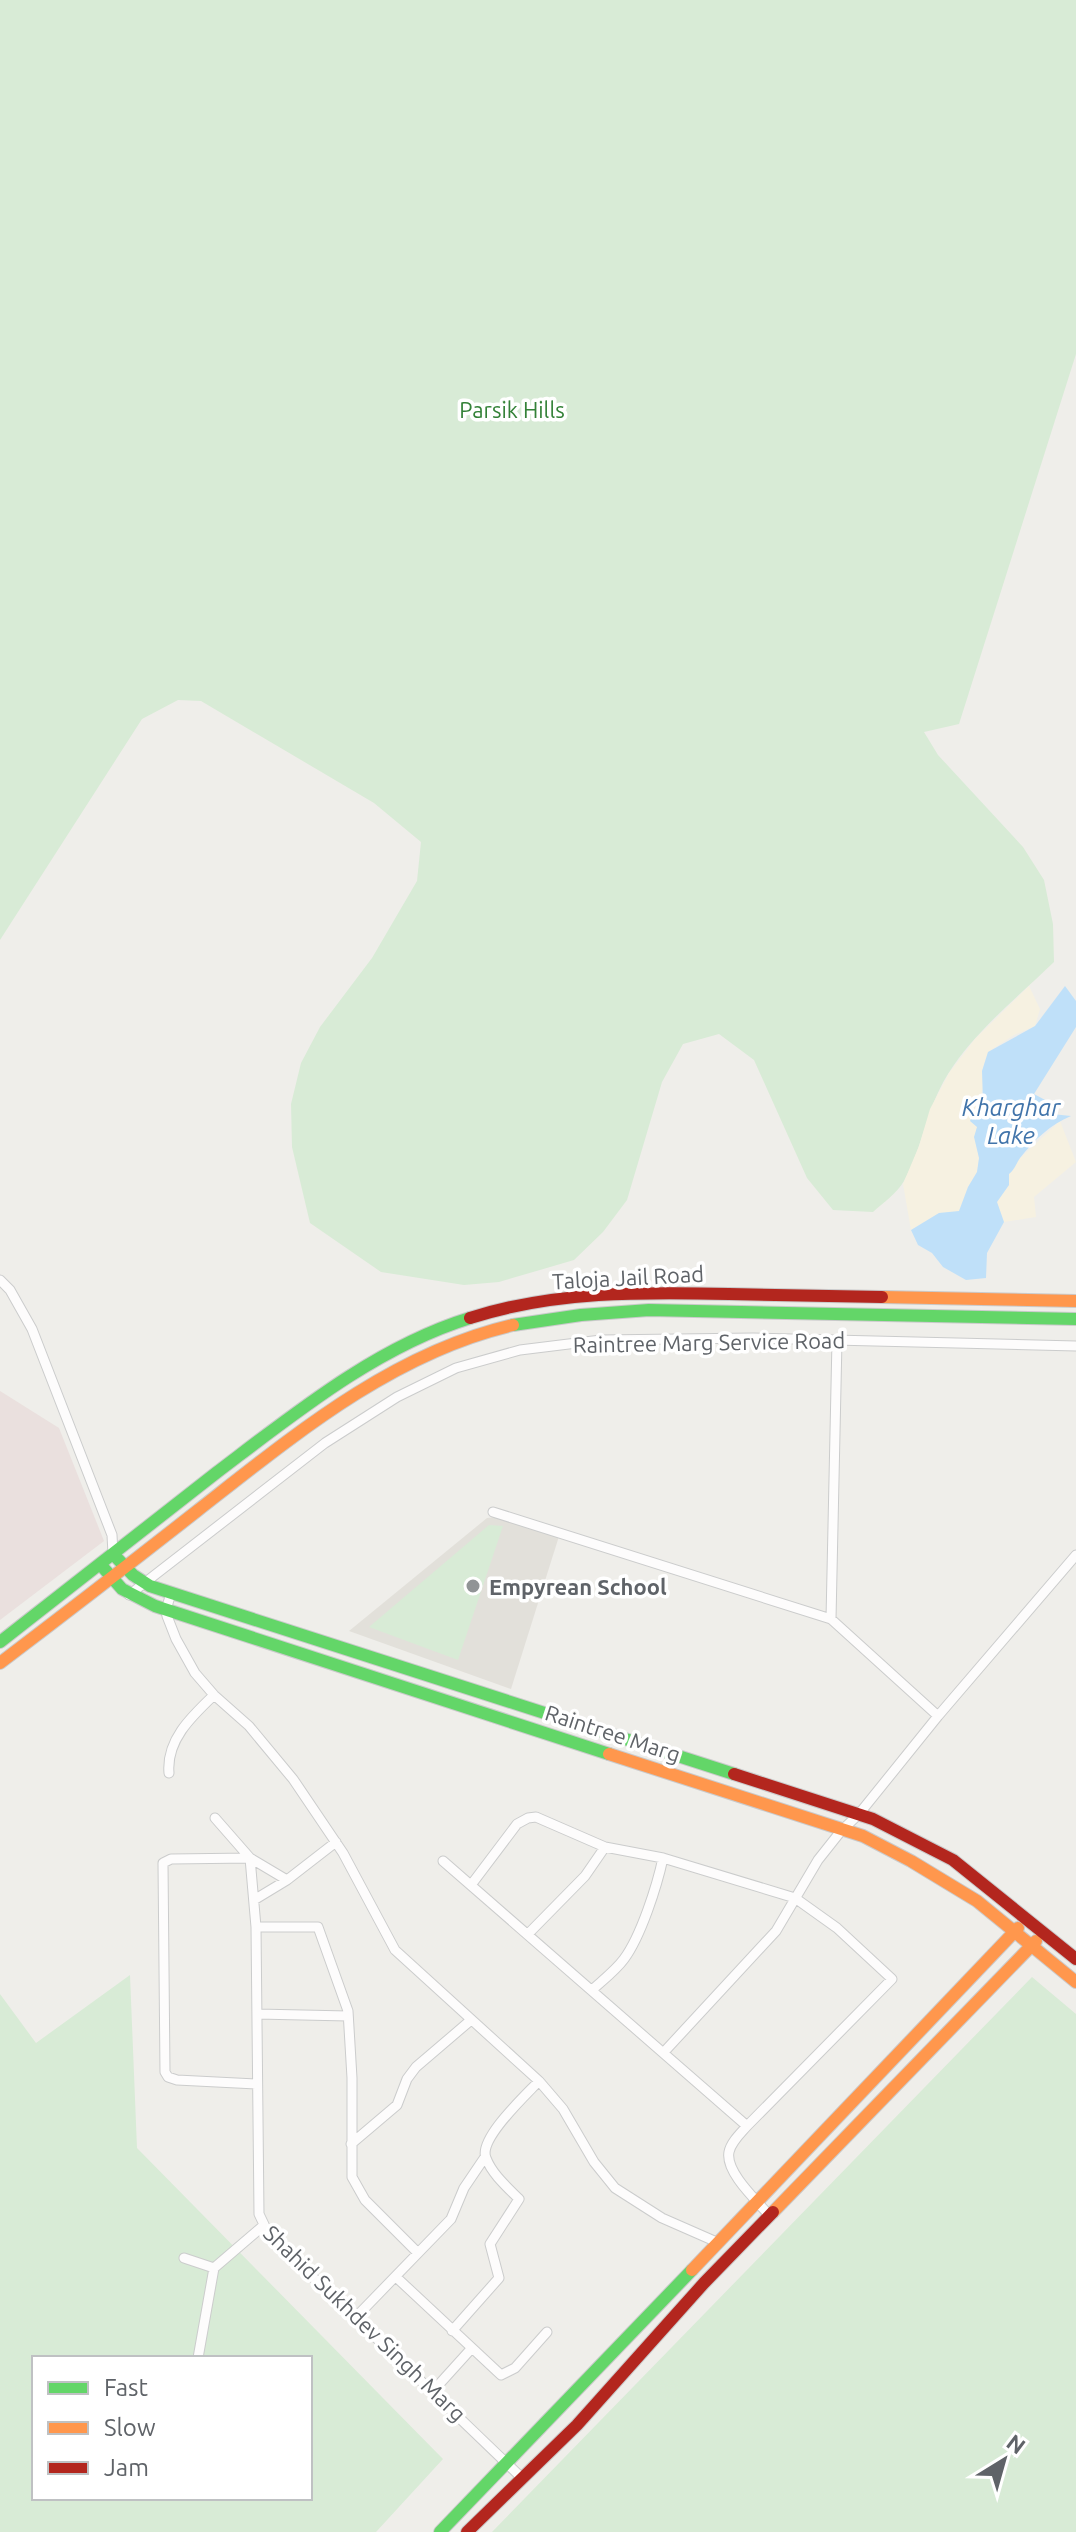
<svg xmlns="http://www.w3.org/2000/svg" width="1076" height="2532" font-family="Ubuntu,sans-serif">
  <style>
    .education { fill: #e2e0da }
    .medical { fill: #eae0de }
    .green { fill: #d8ebd6; fill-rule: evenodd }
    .sand { fill: #f6f1e1 }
    .water { fill: #bfe0f9 }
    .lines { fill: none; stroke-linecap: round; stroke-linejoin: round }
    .street-casing { stroke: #cbcccc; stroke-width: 11 }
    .fast-casing { stroke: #cacacb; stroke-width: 14 }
    .slow-casing { stroke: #cacacb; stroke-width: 14 }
    .jam-casing { stroke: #cacacb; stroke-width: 14 }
    .street { stroke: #fdfcfc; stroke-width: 9 }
    .fast { stroke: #63d668; stroke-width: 12 }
    .slow { stroke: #ff974d; stroke-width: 12 }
    .jam { stroke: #b3261e; stroke-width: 12 }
    .poi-dot { fill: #919496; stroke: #fff; stroke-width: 3 }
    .labels { text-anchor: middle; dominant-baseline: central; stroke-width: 7; stroke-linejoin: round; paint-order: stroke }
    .park-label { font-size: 22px; fill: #348238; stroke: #fff }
    .street-label { font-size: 22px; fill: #5f6368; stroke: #fff }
    .poi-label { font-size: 22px; font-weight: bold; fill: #5f6368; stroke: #fff; text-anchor: start }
    .water-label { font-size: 24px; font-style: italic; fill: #4174aa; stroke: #fff }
  </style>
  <rect width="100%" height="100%" fill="#efeeea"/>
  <path class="education" d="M505,1516L560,1533L511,1689L349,1631L487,1518Z"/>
  <path class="medical" d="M0,1391L59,1428L104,1541L0,1620Z"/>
  <path class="green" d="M0,0H1076V354L959,724L924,732L938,755L1023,847L1044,880L1053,924L1054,962C1018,997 975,1031 948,1074C927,1107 923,1147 904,1181C897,1193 883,1203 873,1212L833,1210L807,1178L754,1060L719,1034L683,1044L662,1082L627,1200L603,1232L574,1260L499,1282L464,1285L381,1272L310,1223L292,1147L291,1104L301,1063L320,1027L372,958L417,881L421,842L374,803L201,701L178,700L142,719L0,940Z
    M489,1525L503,1526L458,1660L369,1627Z
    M130,1975L137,2148L443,2459L376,2532H0V1994L36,2043ZM34,2358H310V2498H34Z
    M1032,1977L1076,2014V2532H492Z"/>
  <path class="sand" d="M1029,986L1040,1009L1035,1026L1014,1035L988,1052L982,1071L984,1085L981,1095L983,1102L975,1137L979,1158L977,1172L968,1187L959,1212L939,1213L911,1230L903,1184L919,1146L930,1109L949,1073L975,1039Z
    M1060,1121L1076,1162L1034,1197L1036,1217L1004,1222L997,1202L1009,1185V1174L1014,1169L1017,1161Z"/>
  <path class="water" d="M1065,986L1076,1001V1027L1034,1094L1047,1101L1052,1114L1071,1116C1051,1124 1033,1141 1020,1158C1016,1164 1015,1169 1009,1174V1185L997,1202L1004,1222L987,1253L986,1278L966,1280L943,1267L932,1253L918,1245L911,1230L939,1213L959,1211L968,1187L977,1172L979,1158L974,1137L977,1127L970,1121L977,1106L983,1102L982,1071L988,1052L1035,1026Z"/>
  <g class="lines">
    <defs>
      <path id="street" d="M0,1280L10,1290L32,1329L112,1535L113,1554
        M493,1512L831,1619L938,1716
        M171,1593L166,1610L167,1616L176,1639L195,1673L214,1695L249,1726L293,1779L343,1853L395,1950L539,2081L563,2109L594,2162L615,2188L662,2218L719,2243
        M129,1595L325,1443L397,1397L456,1368L520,1350L601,1340L753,1338L1076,1346
        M831,1619L837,1340
        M169,1773C166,1740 192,1716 214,1695
        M215,1818L250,1858L287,1880
        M250,1858L256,1927L259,2214L269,2235L523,2479
        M250,1858L171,1859L163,1863L165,2072L168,2077L177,2080L257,2084
        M443,1861L747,2126
        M471,1885L517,1824L528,1818L536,1817L605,1847L663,1858L795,1898L837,1928L892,1979L747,2126C741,2133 731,2142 729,2152C725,2172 757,2201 770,2216
        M254,1900L287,1880L336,1842
        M256,1927H318L348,2011L352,2078V2177L365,2200L418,2253
        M528,1934L585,1876L605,1847
        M592,1990C603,1980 616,1970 624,1959C641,1936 657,1886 663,1858
        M257,2014L348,2016
        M664,2052L776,1931L818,1860L841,1831L859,1814L938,1716L1076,1555
        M351,2144L397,2105L407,2079L416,2067L471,2020
        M184,2258L214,2268
        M396,2277L501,2375L515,2368L547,2332
        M356,2317L451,2219L464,2188L485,2157
        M452,2331L499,2278L490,2244L519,2199C507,2187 492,2174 486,2158C478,2139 526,2095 539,2081
        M198,2358L214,2268L263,2226
        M433,2391L471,2349"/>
      <path id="fast" d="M513,1325L581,1315L649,1310L1076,1319
        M113,1554L133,1575L150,1586L734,1774
        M100,1564L122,1589L155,1606L609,1754
        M0,1642C72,1586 144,1529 216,1473C294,1414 376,1347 470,1318
        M440,2532L692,2270"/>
      <path id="slow" d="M882,1297L1076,1301
        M0,1663C66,1613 132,1562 197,1511C293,1436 392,1353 513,1325
        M609,1754L863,1836L911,1861L977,1901L1076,1982
        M773,2212L1036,1941
        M692,2270L1018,1928"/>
      <path id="jam" d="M470,1318C554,1291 642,1292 729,1294C780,1295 831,1296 882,1297
        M734,1774L873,1819L953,1860L1076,1959
        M467,2532L577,2425L704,2283L773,2212"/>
    </defs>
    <use href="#street" class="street-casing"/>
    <use href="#fast" class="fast-casing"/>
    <use href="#slow" class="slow-casing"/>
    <use href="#jam" class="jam-casing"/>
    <use href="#street" class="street"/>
    <use href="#fast" class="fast"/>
    <use href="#slow" class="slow"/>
    <use href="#jam" class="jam"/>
  </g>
  <circle class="poi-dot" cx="473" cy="1586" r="8"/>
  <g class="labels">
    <g class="park-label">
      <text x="512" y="409">Parsik Hills</text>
    </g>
    <g class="street-label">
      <text transform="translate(628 1277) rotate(-3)">Taloja Jail Road</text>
      <text transform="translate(709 1342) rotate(-1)">Raintree Marg Service Road</text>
      <text transform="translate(613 1733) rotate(18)">Raintree Marg</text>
      <text transform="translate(365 2323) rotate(44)">Shahid Sukhdev Singh Marg</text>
    </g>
    <g class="poi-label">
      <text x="489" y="1586">Empyrean School</text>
    </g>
    <g class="water-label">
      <text x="1011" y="1107">Kharghar<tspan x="1011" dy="28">Lake</tspan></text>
    </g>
  </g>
  <rect x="32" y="2356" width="280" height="144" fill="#ffffff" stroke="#bfc1c3" stroke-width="2"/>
  <rect x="48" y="2382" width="40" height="12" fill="#63d668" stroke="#bfc1c3" stroke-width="2"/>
  <text x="104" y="2396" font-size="24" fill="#5f6368">Fast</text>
  <rect x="48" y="2422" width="40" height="12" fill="#ff974d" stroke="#bfc1c3" stroke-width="2"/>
  <text x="104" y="2436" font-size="24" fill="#5f6368">Slow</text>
  <rect x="48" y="2462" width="40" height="12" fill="#b3261e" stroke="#bfc1c3" stroke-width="2"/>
  <text x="104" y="2476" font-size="24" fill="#5f6368">Jam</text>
  <g transform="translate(1004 2460) rotate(37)" stroke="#ffffff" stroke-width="6" paint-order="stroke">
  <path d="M0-6L14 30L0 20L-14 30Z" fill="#5f6368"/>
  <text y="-12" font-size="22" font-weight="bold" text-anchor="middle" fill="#5f6368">N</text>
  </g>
</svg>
